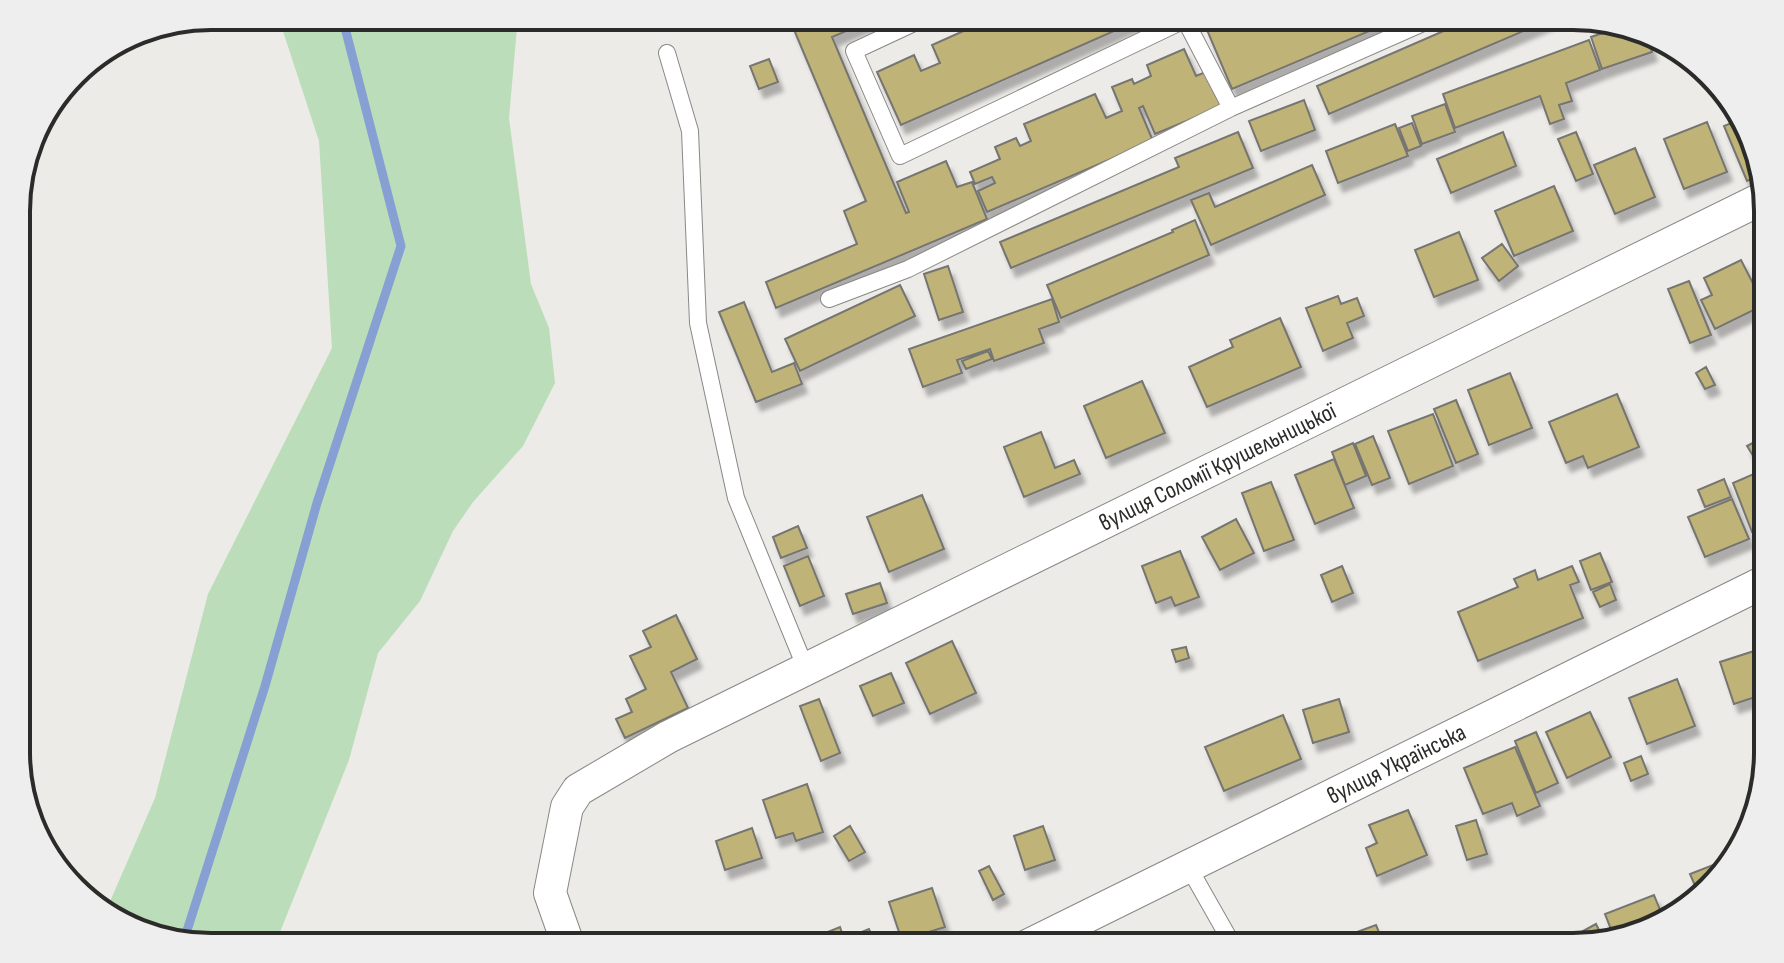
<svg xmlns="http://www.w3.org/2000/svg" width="1784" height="963" font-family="'Sofia Sans Condensed',sans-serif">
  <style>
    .green { fill: #bbddba }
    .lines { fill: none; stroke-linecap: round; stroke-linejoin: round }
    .stream { stroke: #87a0d3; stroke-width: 9 }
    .building { fill: #bfb377; stroke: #757471; stroke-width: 2; filter: url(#shadow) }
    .service-casing { stroke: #898885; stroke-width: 18 }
    .minor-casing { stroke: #898885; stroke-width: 34 }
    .service { stroke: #fff; stroke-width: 16 }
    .minor { stroke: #fff; stroke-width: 32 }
    .labels { text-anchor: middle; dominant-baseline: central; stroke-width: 7; stroke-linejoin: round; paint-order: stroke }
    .street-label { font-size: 24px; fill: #2b2b29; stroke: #fff }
    .rim { fill: none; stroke: #2b2b29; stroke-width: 4 }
  </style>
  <defs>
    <filter id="shadow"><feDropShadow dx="5" dy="9" stdDeviation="2" flood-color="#0004"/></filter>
  </defs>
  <rect width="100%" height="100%" fill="#ecebe8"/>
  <path class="green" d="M278,16H518L509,118L531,284L549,328L555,383L523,446L473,502L453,531L420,601L378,653L349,760L274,947H210L114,921L105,913L155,798L208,594L332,348L319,141Z"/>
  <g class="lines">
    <path class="stream" d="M184,940L265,686L317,503L401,246L342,16"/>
  </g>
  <path class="building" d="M813,16H882L832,37L906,213L909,212L897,182L946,161L957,187L972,182L987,219L776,308L766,282L857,244L844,211L866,201L792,25Z
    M997,16H1148L901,125L877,72L914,55L921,71L940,63L932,45Z
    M1239,16H1405L1232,89L1207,30Z
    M1478,16H1559L1329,114L1317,86Z
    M1618,28L1647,36L1652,52L1602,69L1591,37Z
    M1589,40L1600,70L1566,83L1572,101L1559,105L1564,119L1550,124L1540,96L1455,128L1443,94Z
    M1184,49L1196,76L1208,71L1223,106L1155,134L1143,106L1139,108L1153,141L987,212L978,191L995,183L992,177L975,184L970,172L1000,159L995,147L1016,138L1020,146L1031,141L1024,124L1095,94L1106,118L1122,111L1112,87L1132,79L1134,84L1151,76L1147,65Z
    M769,59L778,82L759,89L750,66Z
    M1304,100L1315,130L1261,151L1249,121Z
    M1445,104L1455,132L1422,144L1412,116Z
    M1741,119L1760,175L1747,181L1724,126Z
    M1707,122L1727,172L1684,189L1664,139Z
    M1412,123L1421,146L1408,151L1399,128Z
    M1395,124L1408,156L1338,183L1326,151Z
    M1238,132L1253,168L1011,268L1000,242L1179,167L1175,158Z
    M1503,132L1516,166L1451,193L1437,159Z
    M1576,132L1593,174L1576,181L1558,139Z
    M1635,148L1655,197L1615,214L1594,165Z
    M1312,165L1325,195L1211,245L1191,200L1209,193L1215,207Z
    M1554,186L1573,231L1514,256L1495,211Z
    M1195,220L1209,255L1061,318L1047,285L1173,232L1172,230Z
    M1459,232L1478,280L1434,297L1415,250Z
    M1502,244L1518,266L1499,281L1482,258Z
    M1741,260L1764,305L1715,329L1701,300L1712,295L1704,278Z
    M948,266L963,312L939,320L924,274Z
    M1689,281L1711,335L1690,343L1668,289Z
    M900,285L915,316L800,371L785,339Z
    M1338,296L1341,304L1357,298L1364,316L1347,323L1353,338L1323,351L1306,308Z
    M1052,299L1059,322L1039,329L1044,343L994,361L990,349L957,360L962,373L923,387L909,349Z
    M744,302L772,372L794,363L802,384L756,402L719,312Z
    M1280,318L1301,367L1207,407L1189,367L1233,347L1230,340Z
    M988,351L992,359L966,369L962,361Z
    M1706,367L1715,385L1705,389L1696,373Z
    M1510,373L1532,428L1489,445L1468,390Z
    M1142,381L1165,433L1106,458L1084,406Z
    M1617,394L1639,447L1588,468L1583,456L1566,463L1549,422Z
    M1456,400L1478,454L1456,463L1434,409Z
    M1433,414L1453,466L1409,484L1388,431Z
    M1041,432L1055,468L1074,460L1080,474L1024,497L1004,447Z
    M1768,435V453L1755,459L1747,446Z
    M1373,436L1390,478L1372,485L1355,444Z
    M1353,443L1366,476L1345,485L1332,452Z
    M1334,459L1354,508L1315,524L1295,475Z
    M1756,473L1768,502V525L1752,532L1733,483Z
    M1724,479L1731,497L1705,507L1698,490Z
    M1271,482L1294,540L1264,551L1242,493Z
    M922,495L944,549L889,572L867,517Z
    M1732,499L1749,539L1705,557L1688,517Z
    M1236,519L1254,553L1220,570L1202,537Z
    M798,526L807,548L781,558L773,537Z
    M1180,551L1199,597L1175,606L1171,597L1156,603L1142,566Z
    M1600,553L1612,582L1591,590L1580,561Z
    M808,556L824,596L800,606L784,566Z
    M1342,566L1353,593L1332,602L1321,575Z
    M1572,566L1579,582L1570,585L1583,618L1478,661L1458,612L1518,587L1514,579L1535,570L1538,580Z
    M880,583L887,603L853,614L846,594Z
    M1610,584L1616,600L1600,607L1593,592Z
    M676,615L697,659L671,672L688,708L625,738L616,719L632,712L626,699L646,689L630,656L651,647L643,631Z
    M952,641L976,693L930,714L906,663Z
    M1186,647L1189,658L1176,662L1172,650Z
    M1757,650L1768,681V693L1734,704L1720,662Z
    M891,673L904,703L873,716L860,686Z
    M1677,679L1695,726L1647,744L1629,698Z
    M819,699L840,753L821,761L800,706Z
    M1339,699L1349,732L1313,743L1303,710Z
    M1590,712L1611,757L1567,778L1546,732Z
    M1283,715L1301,759L1224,791L1205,747Z
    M1536,732L1558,783L1536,793L1515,741Z
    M1515,747L1540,806L1517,816L1512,803L1483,814L1464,768Z
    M1641,756L1648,774L1631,781L1624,763Z
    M807,784L823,832L796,841L793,833L776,838L763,800Z
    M1408,810L1427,855L1377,876L1366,848L1377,843L1369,825Z
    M1476,820L1487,854L1467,860L1456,826Z
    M850,826L865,852L849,861L834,836Z
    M1043,826L1055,860L1025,870L1014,836Z
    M752,828L762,858L725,870L716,841Z
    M1731,858L1732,860L1699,895L1690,874Z
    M989,866L1004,894L993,900L979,871Z
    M932,888L945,927L929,932L932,942L918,947H904L889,902Z
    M1654,895L1664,920L1614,937L1605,914Z
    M1596,924L1604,940L1586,947H1554Z
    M1376,925L1383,942L1371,947H1359L1354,933Z
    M840,927L844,939L869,929L877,947H819L815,937Z"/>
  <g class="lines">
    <defs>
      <path id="service" d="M929,16L854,51L900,156L1193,16
        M1183,16L1231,108
        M667,53L690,131L698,323L736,498L806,669
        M829,299L908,269L1231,108L1439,16
        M1188,866L1234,947"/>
      <g id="minor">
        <path id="s1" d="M569,947L550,893L567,807L578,790L668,737L1767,196"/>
        <path id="s2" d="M1025,947L1768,580"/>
      </g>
    </defs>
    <use href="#service" class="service-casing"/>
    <use href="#minor" class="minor-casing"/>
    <use href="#service" class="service"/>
    <use href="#minor" class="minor"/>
  </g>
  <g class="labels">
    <g class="street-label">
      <text stroke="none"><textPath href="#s1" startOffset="882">вулиця Соломії Крушельницької</textPath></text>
      <text stroke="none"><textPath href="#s2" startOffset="414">вулиця Українська</textPath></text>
    </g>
  </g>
  <path d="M0 0H1784V963H0ZM211 30H1573A181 181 0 0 1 1754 211V752A181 181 0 0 1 1573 933H211A181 181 0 0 1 30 752V211A181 181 0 0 1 211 30Z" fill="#eee" fill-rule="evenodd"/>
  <path class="rim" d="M211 30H1573A181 181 0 0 1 1754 211V752A181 181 0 0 1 1573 933H211A181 181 0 0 1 30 752V211A181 181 0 0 1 211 30Z"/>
</svg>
